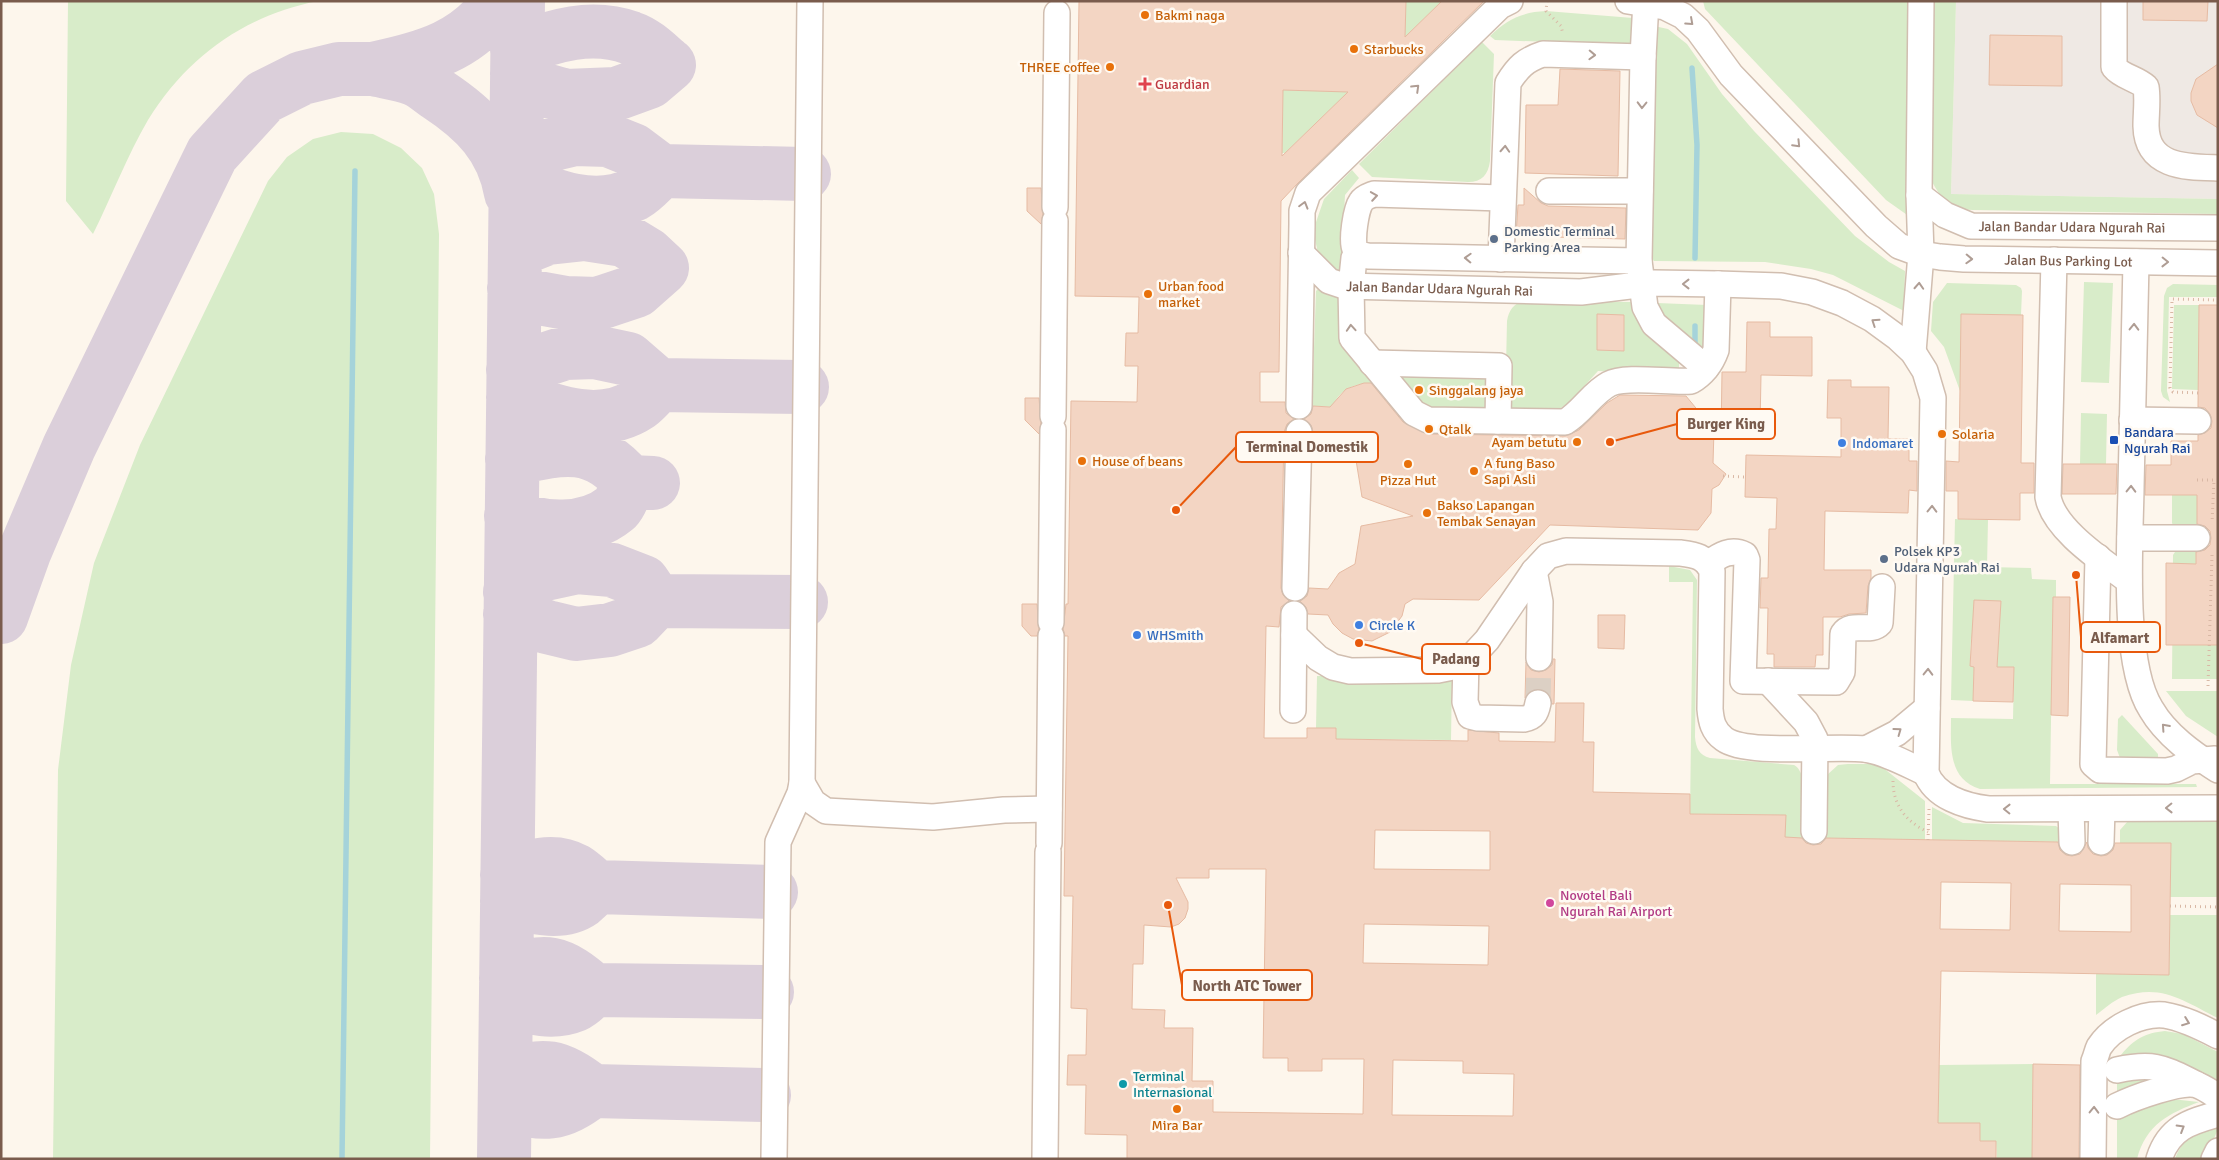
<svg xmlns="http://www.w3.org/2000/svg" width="2219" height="1160" font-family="Signika,sans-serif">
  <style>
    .industrial { fill: #efe9e4 }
    .green { fill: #d8ecc9 }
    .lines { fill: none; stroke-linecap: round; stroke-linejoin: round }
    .stream { stroke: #a5d3da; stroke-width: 5.5 }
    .taxiway { stroke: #dbcfda; stroke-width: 54 }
    .building { fill: #f3d5c3; stroke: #e6bba3; fill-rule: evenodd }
    .minor-tunnel { stroke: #dcd0c4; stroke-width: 25; stroke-dasharray: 25 12; stroke-linecap: butt }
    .minor-casing { stroke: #d1beb0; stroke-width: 28 }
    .path { stroke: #d9b8a5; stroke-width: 3; stroke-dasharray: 1 4; stroke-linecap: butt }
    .minor { stroke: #fff; stroke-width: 25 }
    .oneway { stroke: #af9d94 }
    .food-dot { fill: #e8710a; stroke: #fffaf3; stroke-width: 2 }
    .health-dot { fill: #e0444e; stroke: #fffaf3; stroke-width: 2 }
    .service-dot { fill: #5c6f8a; stroke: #fffaf3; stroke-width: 2 }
    .transit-dot { fill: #1a4fb4; stroke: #fffaf3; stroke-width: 2 }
    .shop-dot { fill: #3f7fe0; stroke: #fffaf3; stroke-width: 2 }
    .hotel-dot { fill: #d1479c; stroke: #fffaf3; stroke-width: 2 }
    .culture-dot { fill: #0f9aa8; stroke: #fffaf3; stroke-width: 2 }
    .labels { text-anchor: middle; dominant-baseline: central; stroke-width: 5; stroke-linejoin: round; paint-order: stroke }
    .food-label { font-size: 14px; fill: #c56008; stroke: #fffaf3; text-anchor: start }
    .health-label { font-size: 14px; fill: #be3a42; stroke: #fffaf3; text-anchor: start }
    .street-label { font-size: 14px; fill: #7a5c4d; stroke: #fffaf3 }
    .service-label { font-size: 14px; fill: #4e5e75; stroke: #fffaf3; text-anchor: start }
    .transit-label { font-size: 14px; fill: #164399; stroke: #fffaf3; text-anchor: start }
    .shop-label { font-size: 14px; fill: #366cbe; stroke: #fffaf3; text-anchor: start }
    .hotel-label { font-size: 14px; fill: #b23c85; stroke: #fffaf3; text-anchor: start }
    .culture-label { font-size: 14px; fill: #0d838f; stroke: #fffaf3; text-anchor: start }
    .leader { fill: none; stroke: #e8590c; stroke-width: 2 }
    .callout-dot { fill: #e8590c; stroke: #fffaf3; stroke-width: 2 }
    .callout { fill: #fffaf3; stroke: #e8590c; stroke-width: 2 }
    .callout-label { font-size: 15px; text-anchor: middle; font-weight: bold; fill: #7a5c4d }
  </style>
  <rect width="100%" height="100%" fill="#fdf6ec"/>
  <path class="industrial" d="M1956,1H2218V199L1951,194Z"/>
  <path class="green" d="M68,1H318C244,16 188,56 148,120C128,154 111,198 93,234L66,201Z
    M1406,1H1442L1396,46L1391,41L1405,27Z
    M1703,1H1912L1910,217L1886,200L1705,9Z
    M1929,1H1956L1951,194L2218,199V214L1973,210C1949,209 1942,200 1931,180Z
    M1546,11L1633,18V43L1629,45L1495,40L1490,36C1507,19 1523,12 1546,11Z
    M1654,26L1668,29L1687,44L1722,94L1754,131L1855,236L1889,262L1905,271L1904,311L1833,275L1811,269L1765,262L1654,261L1651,258Z
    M1482,42L1494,54L1490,161C1488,175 1482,182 1468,182L1372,177L1359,164Z
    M1361,80L1285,153H1282L1283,90Z
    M341,132L373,134L401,148L422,168L434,194L439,234L430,1159H53L58,770L71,665L94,563L140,445L268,181L287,157L313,139Z
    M1352,170L1359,178L1345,195L1341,274L1336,275L1318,253L1314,235L1315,225L1324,199Z
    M2084,282L2113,283L2109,383L2081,382Z
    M1947,283L2016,285L2021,288L2022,291L2021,315L1961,314L1960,391L1944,347L1931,331L1933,302Z
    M2173,284L2218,285V297H2169L2167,391L2170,402L2163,397L2161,391L2164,296L2167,288Z
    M1318,289L1340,299L1374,384C1354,382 1340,389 1332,407L1312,406L1316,291Z
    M1524,301L1636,302L1679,360V369L1666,374L1598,371L1570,402L1556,411L1505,412L1507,321C1509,310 1513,304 1524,301Z
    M1657,303L1707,305V347H1695L1662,317Z
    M2174,305H2199L2198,390L2172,389Z
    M1394,374L1494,375L1492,413L1434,410L1418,402Z
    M2081,413L2107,414L2106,464H2080Z
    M2172,495H2197V533L2174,527L2172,523Z
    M1955,519L1988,520L1987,567L2031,568L2032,579L2056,580V597H2053L2050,784H2196L2197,787L1980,789C1947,779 1951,744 1951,718L2013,719L2014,667H1997L1998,639L1971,638L1970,666L1974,667L1973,701L1951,700Z
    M2175,552H2196L2195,645H2218V679H2172L2173,555Z
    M1669,566L1690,570L1697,580L1695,737C1696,748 1699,755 1710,758L1794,765C1810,773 1804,821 1804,838H1785V815L1690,814L1693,582H1669Z
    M1317,676H1452L1451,740L1336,739V728H1316Z
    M2166,691H2218V737L2186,716Z
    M2122,715L2158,754V759L2120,758L2117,750L2118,719Z
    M1848,764H1875L1882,767L1925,801V840L1822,838L1827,775L1838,765Z
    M1932,807L1963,823L2056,826L2061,830L2063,842L1932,840Z
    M2128,821H2218V897H2170L2171,844L2120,843V830Z
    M2170,915H2218V1018C2183,1001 2162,983 2122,997C2113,1001 2104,1009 2096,1015V973L2169,975Z
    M2165,1031L2183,1034L2218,1052V1083C2183,1063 2163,1051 2121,1055C2134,1039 2145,1033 2165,1031Z
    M2033,1064L2032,1159H1997L1996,1141H1980V1123H1938L1939,1065Z
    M2156,1076C2149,1082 2128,1088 2117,1093V1083L2135,1077Z
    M2162,1098L2199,1102C2170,1113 2146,1124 2137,1159H2117V1115Z
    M2218,1126C2218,1135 2207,1149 2203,1159H2175C2183,1137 2197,1132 2218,1126Z"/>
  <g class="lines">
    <path class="stream" d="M1692,68L1697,145L1695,258
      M1695,346V326
      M342,1159L355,171"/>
    <path class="taxiway" d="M499,1C467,48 424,57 373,69C386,72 401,74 414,79C422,82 430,89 437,94C475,119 503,146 511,193
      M517,74L545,90L566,96L616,94L649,82L669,65C658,56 646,43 631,38C592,24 554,35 517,50
      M516,161L541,147L575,139L608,140L633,150L661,171L804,174
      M515,180C552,196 595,214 635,194C644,189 653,178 661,171
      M514,288L533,297L566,303L597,304L636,291L662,268L647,254L624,240L585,234L548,238L515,251
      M513,370L565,353L595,352L628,359L658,385L802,387
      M513,397C552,411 600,430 639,404C646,399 652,391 658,385
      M512,459C561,448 594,439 629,482L653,483
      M511,516C541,530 587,532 615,509C621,504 625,490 629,482
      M510,592L540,575L577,567L612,570L643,582L656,601L801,602
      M510,614L547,627L576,634L610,630L637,621L656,601
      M1,617L24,553L69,447L212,154L264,97L302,78L339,69H373
      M507,875C528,866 554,858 575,870C583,875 590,882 596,887L771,892
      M507,901C529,906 561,916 582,901C587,897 592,892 596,887
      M506,978C542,954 563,963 593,990L767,992
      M506,1000C529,1007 551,1015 575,1005C582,1002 588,995 593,990
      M505,1079C541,1060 561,1066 592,1091L764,1095
      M505,1105C545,1115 558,1117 592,1091
      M504,1159L518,1"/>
  </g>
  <path class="building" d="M1079,1H1406L1405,37L1442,1H1484L1298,183L1281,201L1279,372H1260V402H1285L1286,413L1294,419L1287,424L1284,432L1281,588L1283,595L1289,601L1281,607L1279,627L1266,626L1264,738H1307V728H1336V739L1468,741V730L1499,733V741L1555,742L1556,703H1584L1583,742H1594L1593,792L1690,794V814L1786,815L1785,837L1802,838L1806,843L1813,845L1821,844L1826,838L2058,842L2060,850L2066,855L2072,856L2080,854L2087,842L2088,848L2093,854L2101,856L2107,855L2113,850L2115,843H2171L2169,975L1941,971L1938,1123H1980V1141H1996V1159H1127V1135L1085,1134L1086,1085H1067L1068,1055H1086L1087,1009L1071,1008L1073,896H1064L1068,636H1065L1063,629L1066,604H1068L1071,401L1137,402L1138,366H1125L1126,333H1138L1139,297L1075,296ZM1283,90L1348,92L1282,156ZM1375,830L1490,831V870L1374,869ZM1209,869H1266L1263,1058H1288V1071H1322V1059H1364L1363,1114L1213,1112V1081H1192L1193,1028H1164L1165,1010L1132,1009L1133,964H1143L1144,925L1171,927L1179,924L1185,918L1188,909V902L1176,878H1209ZM1941,882L2011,883L2010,930L1940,929ZM2060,884L2131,885V932L2059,931ZM1364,924L1489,926L1488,965L1363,963ZM1393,1060L1463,1061V1073L1514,1074L1513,1116L1392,1115Z
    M2143,1H2208L2207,21L2143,20Z
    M1990,35L2062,36V86L1989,85Z
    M2218,64V128L2197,115L2191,101V93L2196,79Z
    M1560,69L1620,71L1618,176L1525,173L1526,105H1558Z
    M1027,188H1041L1043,214L1041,224L1027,211Z
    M1524,188L1541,203L1548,206L1626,208L1625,239L1516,236L1518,205H1524Z
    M2199,305H2218V645H2166V563L2196,564V552L2205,550L2210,545L2211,538L2210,531L2205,526L2197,524V495H2145L2146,465H2171V441H2198V435L2205,433L2211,428L2212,421L2210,414L2205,408L2198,407Z
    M1597,314L1624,315V351L1597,350Z
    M1961,314L2023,315L2021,463H2034V493H2020V520L1958,519V491H1946V461L1959,462Z
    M1747,322H1770V337H1812V376L1761,375L1760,427L1753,436H1721L1722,372H1746Z
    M1828,380H1851V387H1889L1888,439H1909V461H1917V491L1909,490L1908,513L1825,511L1824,570H1871V578L1868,586L1866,613L1849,614L1840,617H1823V655H1816L1815,667H1774V654H1767L1768,608H1760L1761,578H1768L1769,529H1776L1777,498L1745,497L1746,455L1841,457V418H1827Z
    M1364,383H1371L1403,422L1428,434L1565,436L1579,430L1607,403L1620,395L1686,396L1714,430L1713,463L1726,474L1719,485L1712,489L1711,513L1698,530L1550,525L1479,600L1413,599L1405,604L1402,616L1390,632L1372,641L1353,639L1342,633L1333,624L1328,615L1308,614L1306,607L1300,601L1307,596L1309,588L1328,589L1339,573L1355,564L1361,526L1413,516L1362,497L1355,454L1345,448L1332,433L1313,432L1311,425L1304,419L1311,414L1313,406L1330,407L1346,389Z
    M1025,398H1039L1041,423L1039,434L1025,420Z
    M2063,464H2117L2116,494H2062Z
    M2053,597H2070L2068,716L2051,715Z
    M1974,600L2001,601L1997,667H2014L2013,702L1973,701L1974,667L1970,666Z
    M1022,604H1037L1039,629L1037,636H1031L1022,626Z
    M1598,615H1625L1624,649L1598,648Z
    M1553,659H1555L1554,704H1552L1548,693L1541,689L1533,690L1525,698L1526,662L1531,670L1539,672L1546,670L1552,665Z
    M2033,1064L2080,1065L2079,1159H2032Z"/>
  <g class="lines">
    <path class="minor-tunnel" d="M1538,703L1539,658"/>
    <defs>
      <g id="minor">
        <path id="s1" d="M1628,1L1665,7L1683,16L1698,30L1731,75L1876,226L1899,246L1921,254L1940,257L1964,259L2218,263"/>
        <path d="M1646,1L1643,57L1639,261L1645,307L1654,324L1706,368"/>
        <path d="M2114,1V67C2122,77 2136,78 2146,87C2148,100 2146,113 2146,126C2147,168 2187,167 2218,168"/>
        <path d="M1549,191H1640"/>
        <path id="s2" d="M1919,195L1945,215L1971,226L2218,228"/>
        <path d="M1502,198L1374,194C1369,196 1364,197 1361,202C1356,209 1351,241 1355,249C1357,254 1362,255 1368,256L1639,261"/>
        <path d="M1055,207L1057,13"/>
        <path d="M1357,252L1354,258L1351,287L1352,338L1414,413L1428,420L1565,422C1582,412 1592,393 1609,384C1626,375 1670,383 1691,381C1703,374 1711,364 1716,350L1718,284"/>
        <path id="s3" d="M1301,253L1329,281L1344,286L1581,292L1654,283L1718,284L1781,286L1812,292L1842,303L1872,319L1898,338L1913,352L1925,371L1933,398L1926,773C1935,797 1965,806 1988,809L2218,808"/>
        <path d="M1501,259L1508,83C1518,67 1525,60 1543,54L1643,57"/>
        <path d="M2054,260L2048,497C2054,530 2103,561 2129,581"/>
        <path d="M2136,262C2134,337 2132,413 2131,489C2130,544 2122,664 2151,709C2166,735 2193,754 2218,770"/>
        <path d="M1913,352L1921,254L1919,195L1921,1"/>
        <path d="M1372,363L1499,366L1498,421"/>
        <path d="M1299,406L1302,224V211L1308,193L1500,6L1510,1"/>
        <path d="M1053,416L1055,221"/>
        <path d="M2132,420L2198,421"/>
        <path d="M2130,538H2197"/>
        <path d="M2098,557L2093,764L2100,770L2167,771L2176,769L2192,761L2215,759"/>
        <path d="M1709,563C1720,555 1731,548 1745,555L1747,560L1743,681L1836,682L1842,672L1843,634C1852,621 1870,634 1880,623L1882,587"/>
        <path d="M1534,571L1540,602L1539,658"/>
        <path d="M1295,588L1299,432"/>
        <path d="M1051,622L1053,430"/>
        <path d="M1294,635L1318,658L1333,667L1350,671L1438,670L1453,667L1474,654L1487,640L1534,571L1548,556L1566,551L1680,553C1695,555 1705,556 1712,571L1710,709C1711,721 1713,731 1724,739C1747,756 1834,745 1865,749C1886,752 1908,765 1926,773"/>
        <path d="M1466,661L1465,702L1470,716L1478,718L1524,719C1534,717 1536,713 1538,703"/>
        <path d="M1768,681L1806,722L1815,739L1814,831"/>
        <path d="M1293,710L1294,614"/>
        <path d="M1866,749L1897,733L1927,708"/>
        <path d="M802,783L813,802L826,811L933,817L1004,810L1049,809"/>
        <path d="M2071,809L2072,842"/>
        <path d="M2101,842L2102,809"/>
        <path d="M1049,843L1051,636"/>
        <path d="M2117,1070C2155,1062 2163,1068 2196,1084"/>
        <path d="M2117,1106C2133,1098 2182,1080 2197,1085C2204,1087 2212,1093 2218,1097"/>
        <path d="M774,1159L778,842L800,793L802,783L810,1"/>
        <path d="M1045,1159L1048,852"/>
        <path d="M2093,1159L2094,1061C2096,1057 2097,1051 2099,1047C2112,1027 2141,1013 2164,1015C2183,1018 2201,1027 2218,1036"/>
        <path d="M2159,1159C2169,1128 2189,1122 2218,1114"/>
        <path d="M2214,1159L2218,1151"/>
      </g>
    </defs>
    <use href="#minor" class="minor-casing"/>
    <path class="path" d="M1547,1L1546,11L1561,26L1563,34
      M2198,393L2173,392L2170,388L2172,299L2218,300
      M1723,476L1745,477
      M2197,480H2214L2212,523
      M2208,686L2212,555
      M1893,781C1893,805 1906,822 1928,832
      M1928,840L1929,809
      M2170,906L2218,907"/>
    <use href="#minor" class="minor"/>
  </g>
  <defs><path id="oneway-chevron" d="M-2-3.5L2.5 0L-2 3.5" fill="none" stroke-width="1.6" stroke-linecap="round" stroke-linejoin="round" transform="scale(1.25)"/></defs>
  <g class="oneway">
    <use href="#oneway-chevron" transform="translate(1690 22) rotate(42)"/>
    <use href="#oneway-chevron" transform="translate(1592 55) rotate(2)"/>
    <use href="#oneway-chevron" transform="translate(1416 88) rotate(-44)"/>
    <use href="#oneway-chevron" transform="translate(1642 105) rotate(91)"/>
    <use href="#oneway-chevron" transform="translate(1797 144) rotate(46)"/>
    <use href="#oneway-chevron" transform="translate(1505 149) rotate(-87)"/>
    <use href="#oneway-chevron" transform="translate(1374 196) rotate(-9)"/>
    <use href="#oneway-chevron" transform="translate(1304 205) rotate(-74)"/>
    <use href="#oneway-chevron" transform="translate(1468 258) rotate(-178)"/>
    <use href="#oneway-chevron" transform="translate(1969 259) rotate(2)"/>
    <use href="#oneway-chevron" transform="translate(2165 262) rotate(1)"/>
    <use href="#oneway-chevron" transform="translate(1686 284) rotate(-180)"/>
    <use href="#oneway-chevron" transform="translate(1919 286) rotate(-87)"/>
    <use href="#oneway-chevron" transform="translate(1875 322) rotate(-146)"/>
    <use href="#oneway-chevron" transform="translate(2134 327) rotate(-89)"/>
    <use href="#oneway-chevron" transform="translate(1351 328) rotate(-94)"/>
    <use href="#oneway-chevron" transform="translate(2131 489) rotate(-89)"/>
    <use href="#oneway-chevron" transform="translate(1932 509) rotate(-89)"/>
    <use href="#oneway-chevron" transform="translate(1928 672) rotate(-89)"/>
    <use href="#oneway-chevron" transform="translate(2165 727) rotate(-132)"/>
    <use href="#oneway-chevron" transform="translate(1898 731) rotate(-36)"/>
    <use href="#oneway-chevron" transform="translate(2169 808) rotate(179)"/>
    <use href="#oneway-chevron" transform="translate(2007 809) rotate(-179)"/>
    <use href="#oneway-chevron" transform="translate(2186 1022) rotate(21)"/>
    <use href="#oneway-chevron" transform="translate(2094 1110) rotate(-89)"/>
    <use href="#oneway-chevron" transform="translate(2181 1128) rotate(-31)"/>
  </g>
  <g class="food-dot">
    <circle cx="1145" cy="15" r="5"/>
    <circle cx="1354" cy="49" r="5"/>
    <circle cx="1110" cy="67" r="5"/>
    <circle cx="1148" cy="294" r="5"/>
    <circle cx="1419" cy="390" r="5"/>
    <circle cx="1429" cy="429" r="5"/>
    <circle cx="1942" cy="434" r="5"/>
    <circle cx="1577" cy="442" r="5"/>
    <circle cx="1082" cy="461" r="5"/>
    <circle cx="1408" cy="464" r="5"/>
    <circle cx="1474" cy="471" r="5"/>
    <circle cx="1427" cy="513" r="5"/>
    <circle cx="1177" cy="1109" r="5"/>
  </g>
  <path class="health-dot" d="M1142.5 76.5h5v5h5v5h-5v5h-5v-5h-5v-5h5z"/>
  <g class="service-dot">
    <circle cx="1494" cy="239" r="5"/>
    <circle cx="1884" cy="559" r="5"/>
  </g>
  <rect class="transit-dot" x="2109" y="435" width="10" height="10" rx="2.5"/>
  <g class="shop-dot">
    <circle cx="1842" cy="443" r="5"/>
    <circle cx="1359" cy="625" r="5"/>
    <circle cx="1137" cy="635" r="5"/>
  </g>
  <circle class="hotel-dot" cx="1550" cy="903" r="5"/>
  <circle class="culture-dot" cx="1123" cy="1084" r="5"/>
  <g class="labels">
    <g class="food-label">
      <text x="1155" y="15">Bakmi naga</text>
      <text x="1364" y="49">Starbucks</text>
      <text x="1100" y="67" text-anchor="end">THREE coffee</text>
      <text x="1158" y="286">Urban food<tspan x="1158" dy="16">market</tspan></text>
      <text x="1429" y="390">Singgalang jaya</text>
      <text x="1439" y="429">Qtalk</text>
      <text x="1952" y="434">Solaria</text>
      <text x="1567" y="442" text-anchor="end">Ayam betutu</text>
      <text x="1092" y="461">House of beans</text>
      <text x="1484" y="463">A fung Baso<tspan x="1484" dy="16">Sapi Asli</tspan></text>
      <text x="1408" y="480" text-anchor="middle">Pizza Hut</text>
      <text x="1437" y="505">Bakso Lapangan<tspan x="1437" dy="16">Tembak Senayan</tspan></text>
      <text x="1177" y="1125" text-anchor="middle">Mira Bar</text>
    </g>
    <g class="health-label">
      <text x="1155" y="84">Guardian</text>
    </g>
    <g class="street-label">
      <text stroke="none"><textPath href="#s2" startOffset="162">Jalan Bandar Udara Ngurah Rai</textPath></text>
      <text stroke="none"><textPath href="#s1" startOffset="545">Jalan Bus Parking Lot</textPath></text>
      <text stroke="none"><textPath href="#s3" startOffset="151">Jalan Bandar Udara Ngurah Rai</textPath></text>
    </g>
    <g class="service-label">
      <text x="1504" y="231">Domestic Terminal<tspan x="1504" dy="16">Parking Area</tspan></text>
      <text x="1894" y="551">Polsek KP3<tspan x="1894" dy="16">Udara Ngurah Rai</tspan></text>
    </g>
    <g class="transit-label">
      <text x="2124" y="432">Bandara<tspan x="2124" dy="16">Ngurah Rai</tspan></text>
    </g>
    <g class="shop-label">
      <text x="1852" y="443">Indomaret</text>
      <text x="1369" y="625">Circle K</text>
      <text x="1147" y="635">WHSmith</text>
    </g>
    <g class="hotel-label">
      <text x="1560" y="895">Novotel Bali<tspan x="1560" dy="16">Ngurah Rai Airport</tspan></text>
    </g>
    <g class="culture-label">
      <text x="1133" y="1076">Terminal<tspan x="1133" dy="16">Internasional</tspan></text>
    </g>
  </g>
  <path class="leader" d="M1610 442L1677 424M1176 510L1236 447M2076 575L2081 637M1359 643L1422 659M1168 905L1182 985"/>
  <g class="callout-dot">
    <circle cx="1610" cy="442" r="5"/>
    <circle cx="1176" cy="510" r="5"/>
    <circle cx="2076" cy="575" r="5"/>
    <circle cx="1359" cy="643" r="5"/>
    <circle cx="1168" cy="905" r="5"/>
  </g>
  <g class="callout">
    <rect x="1677" y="409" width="98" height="30" rx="5"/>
    <rect x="1236" y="432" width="142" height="30" rx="5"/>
    <rect x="2081" y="622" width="79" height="30" rx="5"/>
    <rect x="1422" y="644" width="68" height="30" rx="5"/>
    <rect x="1182" y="970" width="130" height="30" rx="5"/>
  </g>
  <g class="callout-label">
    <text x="1726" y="429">Burger King</text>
    <text x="1307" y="452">Terminal Domestik</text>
    <text x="2120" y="643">Alfamart</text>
    <text x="1456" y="664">Padang</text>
    <text x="1247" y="991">North ATC Tower</text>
  </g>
  <rect width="2219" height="1160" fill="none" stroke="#7a5c4d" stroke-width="5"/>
</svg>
